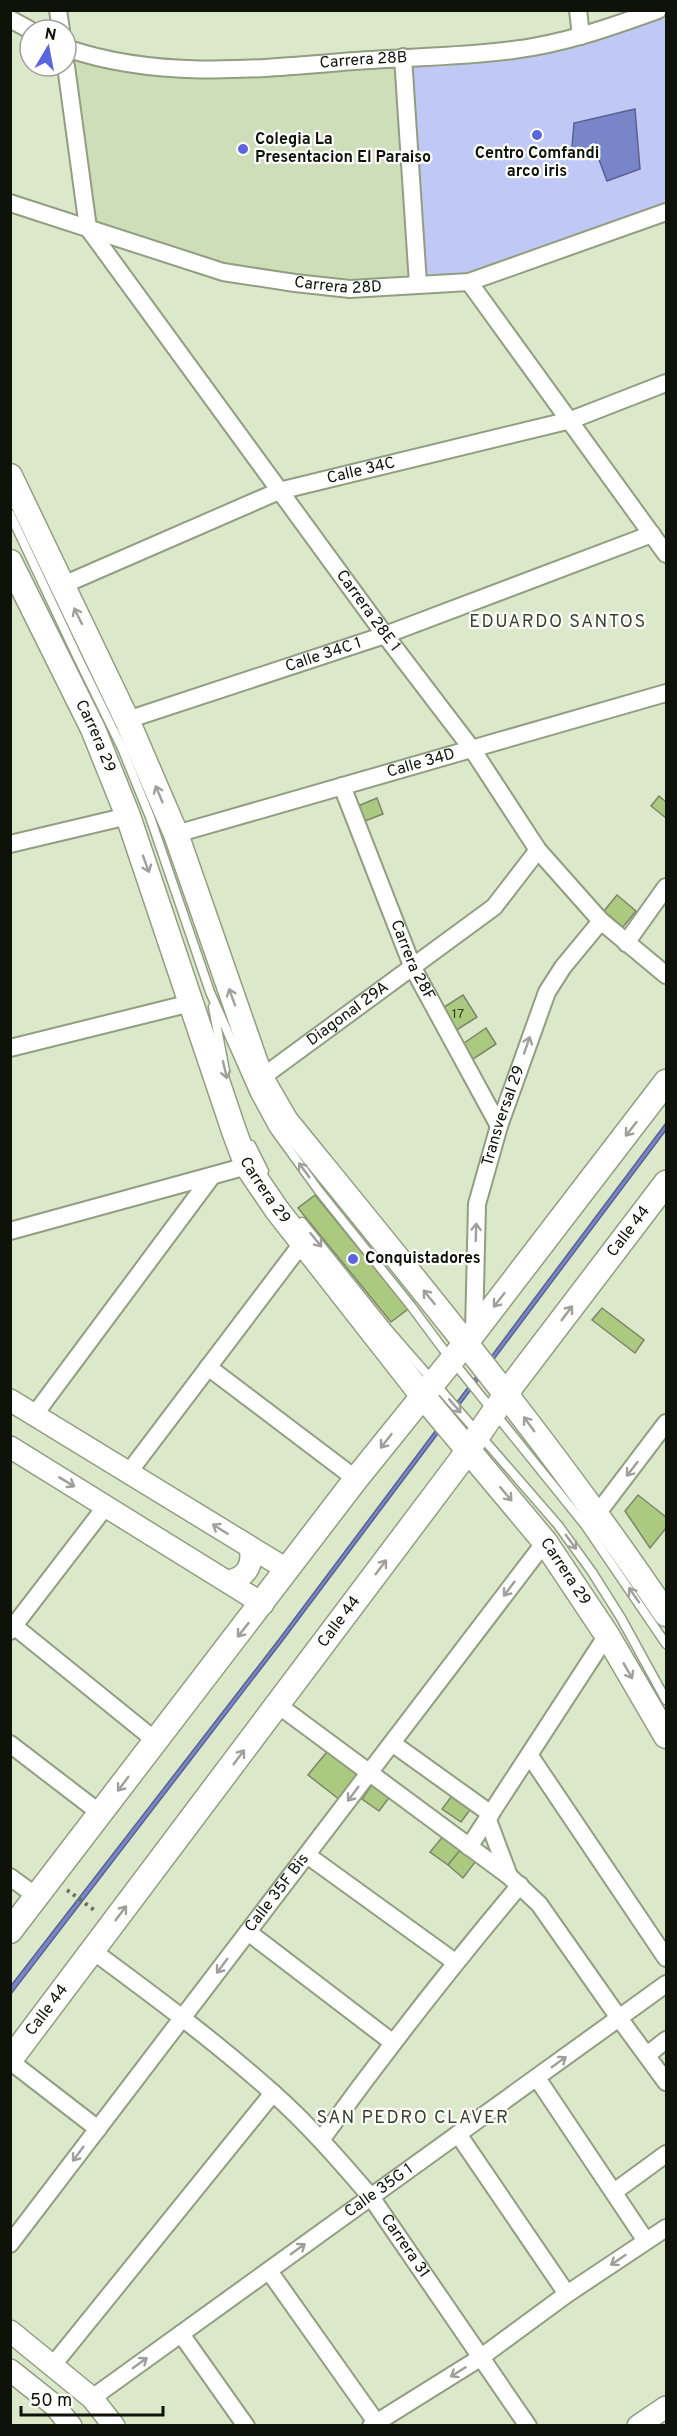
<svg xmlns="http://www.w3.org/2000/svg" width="677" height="2436" font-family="Overpass,sans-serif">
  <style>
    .built { fill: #cddeb8 }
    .green { fill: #c0c9f5 }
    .water { fill: #7985c9; stroke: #59628f; stroke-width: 1.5 }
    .building { fill: #abca7f; stroke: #7a866a; stroke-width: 1.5 }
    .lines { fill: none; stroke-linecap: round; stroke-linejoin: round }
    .service-casing { stroke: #919e81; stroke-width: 11 }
    .minor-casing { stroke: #919e81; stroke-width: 20 }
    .tertiary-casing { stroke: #919e81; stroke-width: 24 }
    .secondary-casing { stroke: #919e81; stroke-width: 27 }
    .path { stroke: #6b7360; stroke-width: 4; stroke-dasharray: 3 4.5; stroke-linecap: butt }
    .service { stroke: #fff; stroke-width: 8 }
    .minor { stroke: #fff; stroke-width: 16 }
    .tertiary { stroke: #fff; stroke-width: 21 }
    .secondary { stroke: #fff; stroke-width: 24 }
    .oneway { stroke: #9fa09c }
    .poi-dot { fill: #5b66dd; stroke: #fff; stroke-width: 2 }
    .labels { text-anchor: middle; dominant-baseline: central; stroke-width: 4.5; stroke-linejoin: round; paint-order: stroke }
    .number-label { font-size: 14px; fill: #354026 }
    .street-label { font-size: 16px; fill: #0e1208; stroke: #fff }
    .poi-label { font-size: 16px; font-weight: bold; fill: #0e1208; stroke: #fff; text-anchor: start }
    .neighbourhood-label { font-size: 18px; letter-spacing: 1.5px; fill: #384329; stroke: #fff }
  </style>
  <rect width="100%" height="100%" fill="#dbe9ca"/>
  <path class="built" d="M66,48L155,68L403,57L418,284L295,283L88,228L66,66Z"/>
  <path class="green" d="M658,11H666V212L469,282L418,284L403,57L514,50Z"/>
  <path class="water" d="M635,109L640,169L607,181L598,157L571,158L574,123Z
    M666,1123V1130L283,1640L11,1994L10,1987L280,1638Z"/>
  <path class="building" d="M659,796L666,802V818L651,806Z
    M377,798L383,814L365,821L358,806Z
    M617,895L636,911L623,927L604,911Z
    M463,995L477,1017L452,1033L438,1011Z
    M486,1028L496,1044L467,1063L457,1048Z
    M315,1195L408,1309L391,1322L298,1208Z
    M602,1308L644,1340L635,1353L592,1320Z
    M638,1495L666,1517V1528L650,1548L625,1511Z
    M330,1748L362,1772L340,1800L308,1775Z
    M374,1782L392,1794L379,1811L362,1799Z
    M451,1797L470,1810L461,1822L442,1809Z
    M444,1835L461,1849L448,1865L430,1852Z
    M461,1849L476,1861L463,1878L448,1865Z"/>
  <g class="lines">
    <defs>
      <path id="service" d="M10,514L77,656L122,748L150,817L210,992L255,1094L274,1129L319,1191L411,1306L443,1349L585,1525L666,1644
        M213,1007L225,1071
        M251,1145L264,1171
        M302,1222L386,1327L558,1525L592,1572L621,1618L666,1700"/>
      <g id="minor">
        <path d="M58,10L61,30"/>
        <path d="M578,10L581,36"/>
        <path d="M10,19L30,30"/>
        <path id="s1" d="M66,48C159,80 258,69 354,61C407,57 461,57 513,50C563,44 611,27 658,10"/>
        <path d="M403,57L418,284"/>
        <path id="s2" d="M66,66L88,228L385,635L472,749L538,850L601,921L666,975"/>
        <path id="s3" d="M10,203L223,272L295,283L350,289L469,282L666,212"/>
        <path d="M469,282L666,554"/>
        <path id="s4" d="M63,585L279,491L571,420L666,383"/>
        <path id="s5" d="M127,720L385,635L652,534"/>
        <path id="s6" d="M342,786L413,968L499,1126"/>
        <path id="s7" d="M176,834L666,693"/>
        <path d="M10,844L128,816"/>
        <path d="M626,943L666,887"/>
        <path d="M10,1048L191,1003"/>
        <path id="s8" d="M261,1078L494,907L538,850"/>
        <path d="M10,1231L247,1166"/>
        <path id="s9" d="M474,1332L477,1204L499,1126L547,992L563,967L601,921"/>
        <path d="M208,1367L356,1479"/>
        <path d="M35,1414L212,1176"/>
        <path d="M129,1472L303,1242"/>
        <path d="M597,1514L666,1423"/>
        <path d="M14,1626L156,1741"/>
        <path d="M10,1631L106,1506"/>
        <path d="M278,1705L509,1876L539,1904L619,2018L666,2082"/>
        <path d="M392,1743L491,1814"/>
        <path d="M10,1744L100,1813"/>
        <path d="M530,1756L666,1958"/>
        <path d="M488,1820L509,1876"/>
        <path d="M469,1847L607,1635"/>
        <path d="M307,1855L455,1962"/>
        <path d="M10,1877L36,1896"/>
        <path d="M248,1932L392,2042"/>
        <path id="s10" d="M93,1951C154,1996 216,2042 273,2093C309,2125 340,2161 371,2197L528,2426"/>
        <path d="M647,2055L666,2040"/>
        <path d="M10,2061L98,2129"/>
        <path d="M537,2078L646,2241"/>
        <path d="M458,2134L567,2294"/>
        <path d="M321,2140C384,2053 450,1968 520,1885"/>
        <path d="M614,2192L666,2154"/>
        <path id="s11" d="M10,2244L545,1542"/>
        <path d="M269,2271L376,2422"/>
        <path d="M181,2334L246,2426"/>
        <path d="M53,2365L273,2093"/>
        <path id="s12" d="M92,2398L666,1984"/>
        <path d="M371,2426L480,2358L567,2294L666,2228"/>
      </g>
      <path id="tertiary" d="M10,1400L288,1570
        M10,1447L263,1604
        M227,1581C245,1579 254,1566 250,1548
        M10,2331L92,2398L114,2426
        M10,2370L54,2405L71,2426
        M638,2426L666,2407"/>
      <g id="secondary">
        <path d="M10,476L127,720L176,834L261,1078L286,1121C417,1282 550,1442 666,1614"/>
        <path id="s13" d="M10,562L93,729L128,816L234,1131L247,1166L277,1210L422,1395L545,1542L607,1635L666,1736"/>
        <path d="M10,1931L356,1479L472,1335L666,1082"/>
        <path id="s14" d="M10,2060L459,1463L513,1384L666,1183"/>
      </g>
    </defs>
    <use href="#service" class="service-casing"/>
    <use href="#minor" class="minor-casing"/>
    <use href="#tertiary" class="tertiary-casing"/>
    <use href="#secondary" class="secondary-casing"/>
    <path class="path" d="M67,1890L97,1912"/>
    <use href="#service" class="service"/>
    <use href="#minor" class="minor"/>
    <use href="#tertiary" class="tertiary"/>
    <use href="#secondary" class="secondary"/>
  </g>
  <defs><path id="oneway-shaft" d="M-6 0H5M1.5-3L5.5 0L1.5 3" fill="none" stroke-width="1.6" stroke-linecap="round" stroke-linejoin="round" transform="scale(1.5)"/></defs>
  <g class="oneway">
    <use href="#oneway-shaft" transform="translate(78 616) rotate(-116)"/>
    <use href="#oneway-shaft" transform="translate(159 794) rotate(-113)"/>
    <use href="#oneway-shaft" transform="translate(146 864) rotate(70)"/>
    <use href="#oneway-shaft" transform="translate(232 997) rotate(-110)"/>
    <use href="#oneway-shaft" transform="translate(527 1045) rotate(-71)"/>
    <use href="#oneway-shaft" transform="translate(225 1070) rotate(77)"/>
    <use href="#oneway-shaft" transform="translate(631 1129) rotate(128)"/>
    <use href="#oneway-shaft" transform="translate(304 1170) rotate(-126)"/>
    <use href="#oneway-shaft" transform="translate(476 1232) rotate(-88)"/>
    <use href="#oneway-shaft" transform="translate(316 1240) rotate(51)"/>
    <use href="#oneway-shaft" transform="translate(429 1297) rotate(-129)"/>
    <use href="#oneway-shaft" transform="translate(499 1300) rotate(128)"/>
    <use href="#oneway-shaft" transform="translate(567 1313) rotate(-53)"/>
    <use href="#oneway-shaft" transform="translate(455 1406) rotate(49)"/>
    <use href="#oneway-shaft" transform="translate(529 1424) rotate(-126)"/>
    <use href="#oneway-shaft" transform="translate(386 1441) rotate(128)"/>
    <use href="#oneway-shaft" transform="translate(632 1469) rotate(128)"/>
    <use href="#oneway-shaft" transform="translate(67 1482) rotate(31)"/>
    <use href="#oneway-shaft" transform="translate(506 1494) rotate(50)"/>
    <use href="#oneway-shaft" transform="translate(220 1529) rotate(-148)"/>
    <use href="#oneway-shaft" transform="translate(571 1542) rotate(54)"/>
    <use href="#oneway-shaft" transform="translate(381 1567) rotate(-53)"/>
    <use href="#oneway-shaft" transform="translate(509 1589) rotate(127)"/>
    <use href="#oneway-shaft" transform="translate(634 1595) rotate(-125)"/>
    <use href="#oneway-shaft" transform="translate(243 1630) rotate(128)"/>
    <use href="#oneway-shaft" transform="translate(628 1671) rotate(60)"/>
    <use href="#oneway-shaft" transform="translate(239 1757) rotate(-53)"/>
    <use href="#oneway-shaft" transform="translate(123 1784) rotate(127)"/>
    <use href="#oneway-shaft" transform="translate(353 1794) rotate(127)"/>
    <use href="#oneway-shaft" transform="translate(121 1913) rotate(-53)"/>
    <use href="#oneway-shaft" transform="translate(222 1966) rotate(127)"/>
    <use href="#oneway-shaft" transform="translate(559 2062) rotate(-36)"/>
    <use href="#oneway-shaft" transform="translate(78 2154) rotate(127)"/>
    <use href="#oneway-shaft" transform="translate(298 2249) rotate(-36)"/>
    <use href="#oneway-shaft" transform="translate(618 2260) rotate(146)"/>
    <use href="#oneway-shaft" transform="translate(140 2363) rotate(-36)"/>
    <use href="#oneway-shaft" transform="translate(458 2372) rotate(148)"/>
  </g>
  <g class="poi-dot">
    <circle cx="537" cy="135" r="6"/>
    <circle cx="243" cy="149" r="6"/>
    <circle cx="353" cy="1259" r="6"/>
  </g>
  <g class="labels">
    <g class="number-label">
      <text x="458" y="1014">17</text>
    </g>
    <g class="street-label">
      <text stroke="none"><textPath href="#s1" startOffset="300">Carrera 28B</textPath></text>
      <text stroke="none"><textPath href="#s3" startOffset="340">Carrera 28D</textPath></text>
      <text stroke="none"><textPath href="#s4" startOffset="320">Calle 34C</textPath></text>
      <text stroke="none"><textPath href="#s2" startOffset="638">Carrera 28E 1</textPath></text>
      <text stroke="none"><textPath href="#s5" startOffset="207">Calle 34C 1</textPath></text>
      <text stroke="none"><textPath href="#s13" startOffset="194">Carrera 29</textPath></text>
      <text stroke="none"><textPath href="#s7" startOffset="255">Calle 34D</textPath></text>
      <text stroke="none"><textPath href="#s6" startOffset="188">Carrera 28F</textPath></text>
      <text stroke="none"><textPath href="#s8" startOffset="108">Diagonal 29A</textPath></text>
      <text stroke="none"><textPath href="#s9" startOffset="220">Transversal 29</textPath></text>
      <text stroke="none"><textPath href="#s13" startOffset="680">Carrera 29</textPath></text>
      <text stroke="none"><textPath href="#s14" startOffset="1034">Calle 44</textPath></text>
      <text stroke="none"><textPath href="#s13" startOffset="1166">Carrera 29</textPath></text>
      <text stroke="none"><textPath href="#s14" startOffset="548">Calle 44</textPath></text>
      <text stroke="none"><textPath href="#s11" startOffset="441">Calle 35F Bis</textPath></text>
      <text stroke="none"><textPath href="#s14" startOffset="62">Calle 44</textPath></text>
      <text stroke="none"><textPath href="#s12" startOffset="354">Calle 35G 1</textPath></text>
      <text stroke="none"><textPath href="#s10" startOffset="432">Carrera 31</textPath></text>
    </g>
    <g class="poi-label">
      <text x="255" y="140">Colegia La<tspan x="255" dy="18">Presentacion El Paraiso</tspan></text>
      <text x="537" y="154" text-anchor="middle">Centro Comfandi<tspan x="537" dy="18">arco iris</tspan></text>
      <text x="365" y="1259">Conquistadores</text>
    </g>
    <g class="neighbourhood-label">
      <text x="558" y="622">EDUARDO SANTOS</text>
      <text x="413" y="2118">SAN PEDRO CLAVER</text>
    </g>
  </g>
  <rect width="677" height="2436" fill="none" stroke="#0e1208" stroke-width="24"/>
  <g transform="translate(48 48) rotate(10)"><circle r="28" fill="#ffffff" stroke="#9fa09c" stroke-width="1.5"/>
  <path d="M0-4.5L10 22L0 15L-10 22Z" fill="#5b66dd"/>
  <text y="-9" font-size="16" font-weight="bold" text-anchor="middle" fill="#0e1208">N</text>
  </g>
  <path d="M21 2406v9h142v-9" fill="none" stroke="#0e1208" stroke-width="3"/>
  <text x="30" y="2406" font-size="18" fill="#0e1208" stroke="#ffffff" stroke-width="4.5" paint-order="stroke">50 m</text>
</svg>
